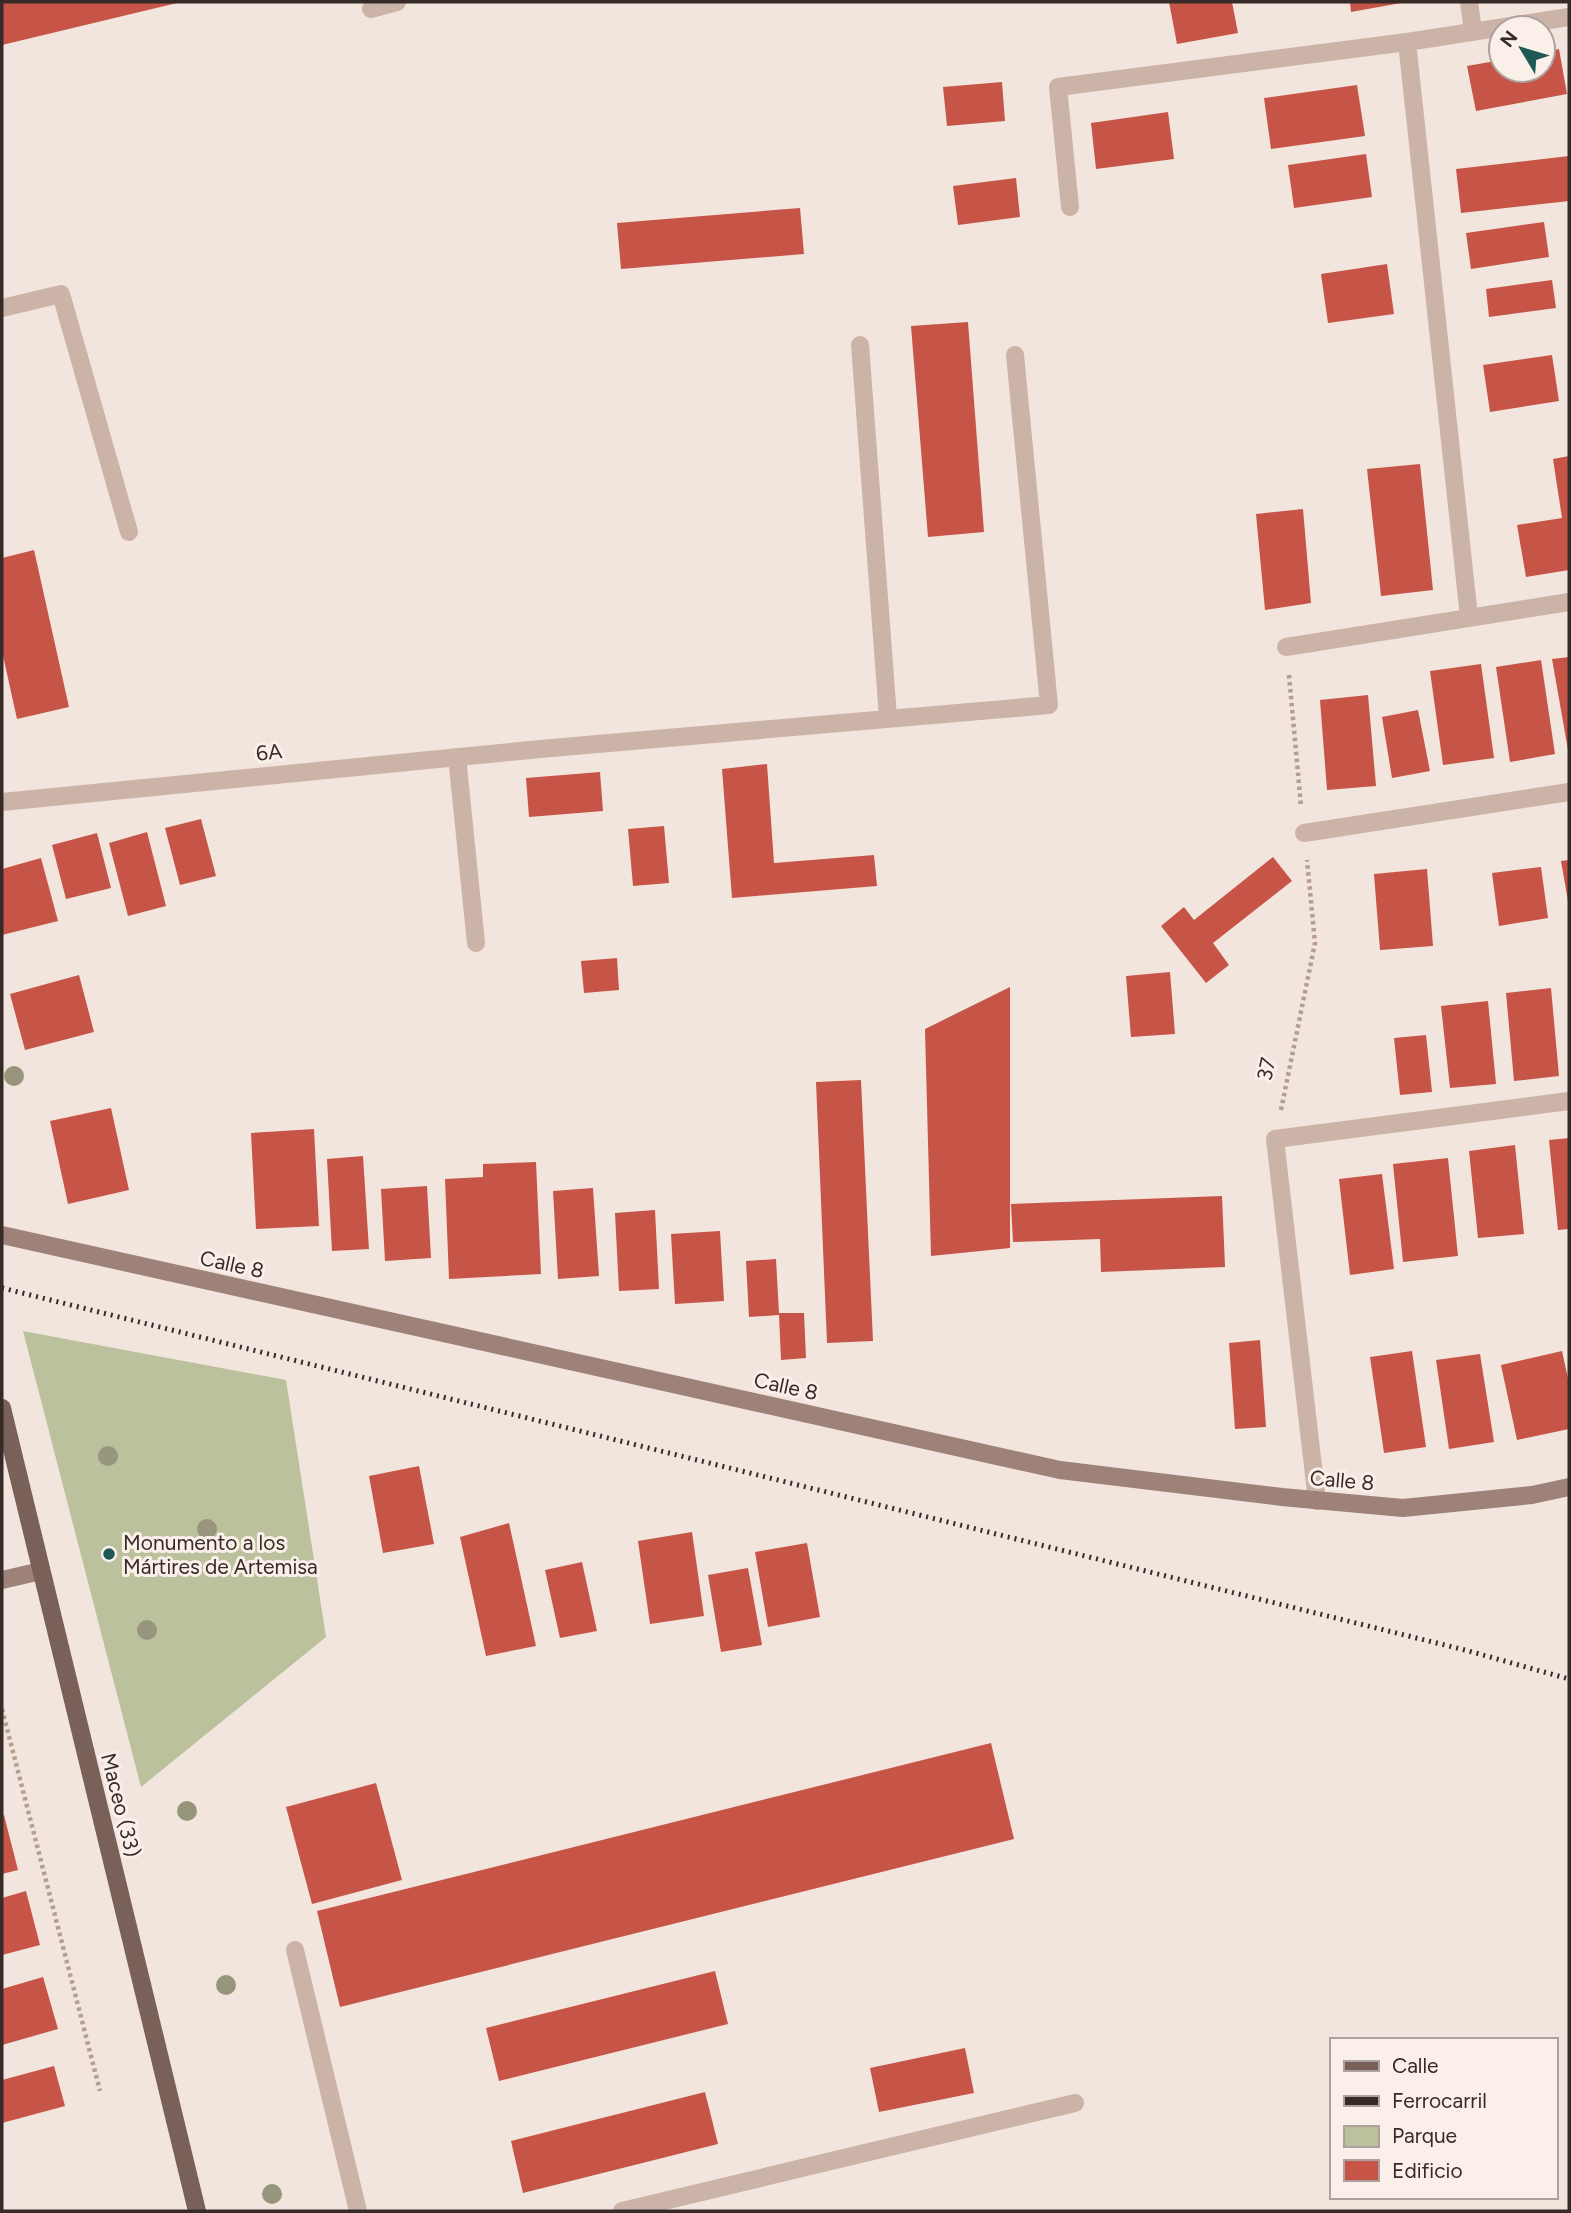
<svg xmlns="http://www.w3.org/2000/svg" width="1571" height="2213" font-family="Figtree,sans-serif">
  <style>
    .green { fill: #bac19c }
    .building { fill: #c65547 }
    .lines { fill: none; stroke-linecap: round; stroke-linejoin: round }
    .path { stroke: #b69d92; stroke-width: 4.5; stroke-dasharray: 3.5 3.5; stroke-linecap: butt }
    .lane { stroke: #cbb3a8; stroke-width: 18 }
    .street { stroke: #cbb3a8; stroke-width: 18 }
    .secondary { stroke: #9e827a; stroke-width: 18 }
    .primary { stroke: #796059; stroke-width: 18 }
    .rail { stroke: #372b28; stroke-width: 5; stroke-dasharray: 2 5; stroke-linecap: butt }
    .tree { fill: #97967c }
    .poi-dot { fill: #1e5955; stroke: #faf0e9; stroke-width: 2.5 }
    .labels { text-anchor: middle; dominant-baseline: central; stroke-width: 6; stroke-linejoin: round; paint-order: stroke }
    .street-label { font-size: 21px; fill: #372b28; stroke: #faf0e9 }
    .poi-label { font-size: 21px; fill: #372b28; stroke: #faf0e9; text-anchor: start }
  </style>
  <rect width="100%" height="100%" fill="#f2e5dd"/>
  <path class="green" d="M23,1331L286,1380L326,1637L141,1787Z"/>
  <path class="building" d="M2,2H176L177,3L2,45Z
    M1169,2H1232L1238,33L1177,44Z
    M1350,2H1401V3L1351,12Z
    M1559,49L1567,94L1476,111L1467,66L1501,60V70H1543V52Z
    M1002,82L1005,121L947,126L943,87Z
    M1357,85L1365,136L1271,149L1264,98Z
    M1168,112L1174,159L1096,169L1091,123Z
    M1366,154L1372,197L1294,208L1288,165Z
    M1569,156V201L1461,213L1456,169Z
    M1016,178L1020,217L958,225L953,186Z
    M800,208L804,254L621,269L617,223Z
    M1544,222L1549,257L1471,269L1466,233Z
    M1387,264L1394,314L1328,323L1321,274Z
    M1552,280L1556,308L1489,317L1486,289Z
    M968,322L984,532L928,537L911,326Z
    M1552,355L1559,401L1490,412L1483,365Z
    M1569,456V570L1526,577L1517,525L1562,518L1553,459Z
    M1420,464L1433,590L1381,596L1367,469Z
    M1303,509L1311,603L1265,610L1256,514Z
    M34,550L69,707L17,719L2,651V558Z
    M1569,657V750H1568L1552,659Z
    M1541,660L1555,754L1510,762L1496,667Z
    M1481,664L1494,758L1443,765L1430,671Z
    M1368,695L1376,786L1327,790L1320,700Z
    M1418,710L1430,771L1392,778L1382,717Z
    M767,764L774,863L874,855L877,886L732,898L722,769Z
    M600,772L603,811L529,817L526,778Z
    M201,819L216,876L180,885L165,828Z
    M664,826L669,883L633,886L628,829Z
    M147,832L166,906L128,916L109,843Z
    M97,833L111,888L66,899L52,845Z
    M1273,857L1292,881L1213,943L1229,965L1206,983L1161,926L1184,907L1194,920Z
    M41,858L58,921L2,935V869Z
    M1569,860V900L1568,901L1561,861Z
    M1541,867L1548,918L1499,926L1492,873Z
    M1427,869L1433,946L1380,950L1374,874Z
    M617,958L619,990L584,993L581,961Z
    M1170,972L1175,1034L1131,1037L1126,976Z
    M79,975L94,1032L25,1050L10,994Z
    M1010,987V1248L931,1256L925,1029Z
    M1551,988L1559,1076L1514,1081L1506,993Z
    M1488,1001L1496,1084L1450,1088L1441,1006Z
    M1426,1035L1432,1092L1400,1095L1394,1038Z
    M861,1080L873,1341L827,1343L816,1082Z
    M111,1108L129,1190L68,1204L50,1121Z
    M314,1129L319,1226L256,1229L251,1133Z
    M1569,1138V1229L1558,1230L1549,1140Z
    M1515,1145L1524,1234L1478,1238L1469,1151Z
    M363,1156L369,1249L332,1251L327,1159Z
    M1448,1158L1458,1256L1403,1262L1393,1164Z
    M536,1162L541,1274L449,1279L445,1179L483,1177V1164Z
    M1382,1174L1394,1269L1350,1275L1339,1179Z
    M427,1186L431,1258L385,1261L381,1189Z
    M593,1188L599,1276L558,1279L553,1191Z
    M1222,1196L1225,1267L1101,1272L1100,1239L1013,1242L1011,1204Z
    M655,1210L659,1289L619,1291L615,1213Z
    M720,1231L724,1301L675,1304L671,1234Z
    M776,1259L779,1313H804L806,1358L781,1360L779,1315L749,1317L746,1261Z
    M1260,1340L1266,1427L1235,1429L1229,1343Z
    M1412,1351L1426,1447L1384,1453L1370,1357Z
    M1562,1351L1569,1383V1429L1517,1440L1501,1365Z
    M1480,1354L1494,1442L1449,1449L1436,1360Z
    M419,1466L434,1544L383,1553L369,1476Z
    M509,1523L536,1646L486,1656L460,1537Z
    M692,1532L704,1616L650,1624L638,1541Z
    M807,1543L820,1617L768,1627L755,1552Z
    M582,1562L597,1631L560,1638L545,1570Z
    M748,1568L762,1645L721,1652L708,1575Z
    M991,1743L1014,1839L340,2007L317,1911Z
    M376,1783L402,1880L312,1904L286,1807Z
    M4,1815L18,1870L2,1874V1816Z
    M26,1891L40,1945L2,1955V1898Z
    M715,1971L728,2024L499,2081L486,2028Z
    M43,1977L58,2029L2,2045V1989Z
    M965,2048L974,2093L879,2112L870,2068Z
    M54,2066L65,2106L2,2123V2080Z
    M705,2092L718,2144L523,2193L511,2141Z"/>
  <g class="lines">
    <path class="path" d="M1289,675L1301,806
      M1281,1110L1315,943L1307,860
      M2,1709L100,2091"/>
    <path class="lane" d="M371,9L397,2
      M2,308L61,294L129,532
      M860,345L888,717
      M540,749L1049,705L1015,355
      M457,757L476,943
      M1304,833L1569,792
      M295,1950L358,2211
      M622,2211L1075,2103"/>
    <path class="street" d="M1469,2L1473,31
      M1407,42L1469,617
      M1070,207L1058,87L1407,42L1569,17
      M1286,647L1569,602
      M2,802L540,749
      M1317,1501L1275,1139L1569,1101"/>
    <path class="secondary" d="M2,1235L1060,1470L1282,1497L1403,1508L1532,1495L1569,1487
      M2,1580L41,1571"/>
    <path class="primary" d="M2,1408L197,2211"/>
    <path class="rail" d="M2,1288L1465,1650L1569,1679"/>
  </g>
  <g class="tree">
    <circle cx="14" cy="1076" r="10"/>
    <circle cx="108" cy="1456" r="10"/>
    <circle cx="207" cy="1529" r="10"/>
    <circle cx="147" cy="1630" r="10"/>
    <circle cx="187" cy="1811" r="10"/>
    <circle cx="226" cy="1985" r="10"/>
    <circle cx="272" cy="2194" r="10"/>
  </g>
  <circle class="poi-dot" cx="109" cy="1554" r="7"/>
  <g class="labels">
    <g class="street-label">
      <text transform="translate(269 752) rotate(-6)">6A</text>
      <text transform="translate(1266 1069) rotate(-78)">37</text>
      <text transform="translate(232 1264) rotate(12)">Calle 8</text>
      <text transform="translate(786 1386) rotate(12)">Calle 8</text>
      <text transform="translate(1342 1480) rotate(5)">Calle 8</text>
      <text transform="translate(121 1805) rotate(76)">Maceo (33)</text>
    </g>
    <g class="poi-label">
      <text x="123" y="1542">Monumento a los<tspan x="123" dy="24">Mártires de Artemisa</tspan></text>
    </g>
  </g>
  <rect width="1571" height="2213" fill="none" stroke="#372b28" stroke-width="7"/>
  <rect x="1330" y="2038" width="228" height="161" fill="#faf0e9" stroke="#aca19c" stroke-width="2"/>
  <rect x="1344" y="2061" width="35" height="10" fill="#796059" stroke="#aca19c" stroke-width="2"/>
  <text x="1392" y="2073" font-size="21" fill="#372b28">Calle</text>
  <rect x="1344" y="2096" width="35" height="10" fill="#372b28" stroke="#aca19c" stroke-width="2"/>
  <text x="1392" y="2108" font-size="21" fill="#372b28">Ferrocarril</text>
  <rect x="1344" y="2126" width="35" height="21" fill="#bac19c" stroke="#aca19c" stroke-width="2"/>
  <text x="1392" y="2143" font-size="21" fill="#372b28">Parque</text>
  <rect x="1344" y="2160" width="35" height="21" fill="#c65547" stroke="#aca19c" stroke-width="2"/>
  <text x="1392" y="2178" font-size="21" fill="#372b28">Edificio</text>
  <g transform="translate(1522 49) rotate(308)"><circle r="33" fill="#faf0e9" stroke="#aca19c" stroke-width="2"/>
  <path d="M0-5L12 26L0 18L-12 26Z" fill="#1e5955"/>
  <text y="-10" font-size="19" font-weight="bold" text-anchor="middle" fill="#372b28">N</text>
  </g>
</svg>
